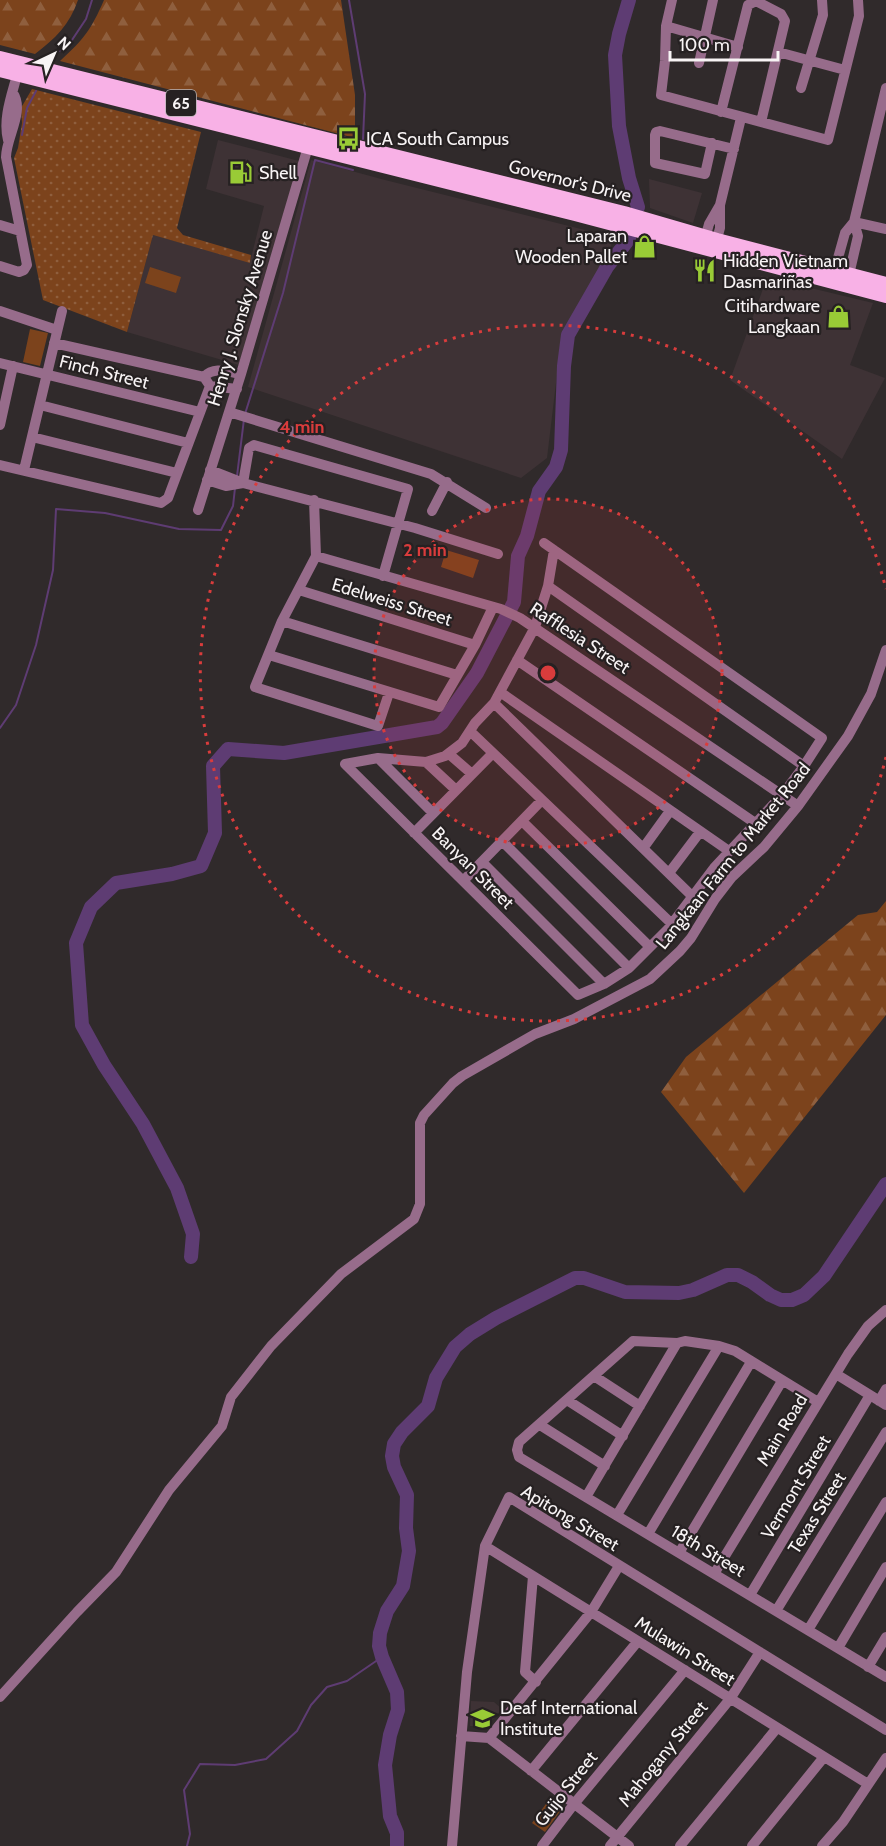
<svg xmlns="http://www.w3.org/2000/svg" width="886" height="1846" font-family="Cabin,sans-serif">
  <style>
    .built { fill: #3e3235 }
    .grass { fill: url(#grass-dots) }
    .forest { fill: url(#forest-firs) }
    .park { fill: #7c431c }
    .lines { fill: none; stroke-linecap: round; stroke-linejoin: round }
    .stream { stroke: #5e3c73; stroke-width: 2 }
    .river { stroke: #5e3c73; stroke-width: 14 }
    .minor { stroke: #976c8b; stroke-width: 10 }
    .major { stroke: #f8b1e6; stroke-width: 14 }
    .ring { fill: none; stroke: #d93c3c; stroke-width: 3; stroke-dasharray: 3 6 }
    .labels { text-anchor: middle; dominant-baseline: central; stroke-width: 4.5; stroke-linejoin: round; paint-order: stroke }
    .shield { fill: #262122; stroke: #b9b5b6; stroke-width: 1.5 }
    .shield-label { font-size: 16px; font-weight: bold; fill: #f8f4f5 }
    .poi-label { font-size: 18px; fill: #f8f4f5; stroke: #262122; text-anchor: start }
    .street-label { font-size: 18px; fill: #f8f4f5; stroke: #262122 }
    .centre { fill: #d93c3c; stroke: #262122; stroke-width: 3 }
    .ring-label { font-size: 18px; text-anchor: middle; font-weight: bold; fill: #d93c3c; stroke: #262122; stroke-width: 4.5; stroke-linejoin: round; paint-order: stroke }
  </style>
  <defs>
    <pattern id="grass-dots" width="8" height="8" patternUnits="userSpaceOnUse" patternTransform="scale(1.5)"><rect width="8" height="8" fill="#7c431c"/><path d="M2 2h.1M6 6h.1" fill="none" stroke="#8f5f3e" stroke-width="1.8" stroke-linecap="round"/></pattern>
    <pattern id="forest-firs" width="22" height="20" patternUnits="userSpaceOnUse" patternTransform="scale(1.5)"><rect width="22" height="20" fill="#7c431c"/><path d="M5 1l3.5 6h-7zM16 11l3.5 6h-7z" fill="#8f5f3e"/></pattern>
  </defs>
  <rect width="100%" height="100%" fill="#302a2b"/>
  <path class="built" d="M218,140L299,161L239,365L127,332L153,235L250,262L264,206L206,189Z
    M311,160L385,180L613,237L610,252L562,333L547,458L521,478L248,387Z
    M649,179L702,193L693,223L650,208Z
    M761,276L873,303L850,365L885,378L842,459L730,380L764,286Z
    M471,1701L494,1702L502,1709L486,1727L470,1726Z"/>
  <path class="grass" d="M32,89L201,132L177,228L183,235L251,255L250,263L153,235L127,332L43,300L14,158L18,148L22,123L21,108Z"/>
  <path class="forest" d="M0,0H78C70,24 55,39 35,54L0,45Z
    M104,0H341L355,95V138L60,61C84,39 91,30 104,0Z
    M886,901V1015L744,1193L661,1092L686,1057L858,915L877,912Z"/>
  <path class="park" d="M150,267L181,277L176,293L145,283Z
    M30,329L48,333L40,366L23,362Z
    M446,550L479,560L473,578L441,567Z
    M551,1797L564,1806L545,1832L532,1823Z"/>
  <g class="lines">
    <path class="stream" d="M349,0L365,94L363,139
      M45,59L68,46L86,19L92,0
      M22,135L27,108L36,91
      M245,414L283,293L315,160L353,170
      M237,476L244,419
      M0,728L16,705L36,645L53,570L56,509L105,513L179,529L221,530L233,506L235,488
      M187,1846L190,1834L184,1790L200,1764L235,1765L266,1759L297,1731L311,1705L327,1687L347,1681L382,1657"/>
    <path class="river" d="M629,0L619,34L615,55L619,126L629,178L638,207
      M191,1257L193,1234L177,1188L143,1124L104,1065L82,1025L76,943L91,907L116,883L172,874L201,866L215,833L213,766L228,749L284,753L437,727L442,723L477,673L514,602L518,556L527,536L539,491L556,467L561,450L564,366L568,335L607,267L629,239
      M397,1846V1833L390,1816L385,1765L390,1735L398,1710L397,1692L382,1657L379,1646L380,1633L387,1611L403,1586L409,1551L406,1528L407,1495L394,1467L392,1456L394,1444L402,1432L428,1406L436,1378L455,1347L470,1334L496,1318L575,1278H584L625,1292L679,1293L693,1290L727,1275H738L752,1282L770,1295L781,1300H792L804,1295L824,1276L886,1184"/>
    <path class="minor" d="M672,0L666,26L665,61L661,95L828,140L859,16L858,0
      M666,26L738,47
      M778,52L845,70
      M699,63L713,0
      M801,88L823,15L822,0
      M721,112L748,5L756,1L781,14L785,21L761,122
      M8,140C2,116 14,90 19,67
      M712,143L705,174L655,163V135L656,132L660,131L734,149
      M854,222L886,229
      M0,225L20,231
      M704,242L709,224L720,205
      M715,246L720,228V205L741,118
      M0,266L19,272L24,270L27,265L6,157C6,138 25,111 13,93
      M833,276L845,233L854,222L886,88
      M848,279L858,236L854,222
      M0,311L57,330
      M54,343L204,377L210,386L237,389
      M0,363L200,412
      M204,377C214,366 228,372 241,374
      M40,405L188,443
      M229,412L431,474L486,508
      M0,425L13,366
      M32,437L177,473
      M0,465L161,503L168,498L210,386
      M24,470L62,311
      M210,470L243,483L415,528L498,554
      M207,480L226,486L243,483
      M243,483L249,448L254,445L408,489L383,576
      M314,500L316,556L282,621L255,687L378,726L389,693
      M198,510L241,374L310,140
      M432,511L447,482
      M316,556L501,609L520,618L798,806
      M548,586L804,766
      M299,590L475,645
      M282,621L457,675
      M269,655L439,707L475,645L493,607
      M517,660L755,823
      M500,692L729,851
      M494,703L692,896
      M470,731L672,924
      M449,754L472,774
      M378,758L433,813
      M426,762L456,790
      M345,764L578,995L604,984L629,968L668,929L714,868L783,794L804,766L822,738L544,543
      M345,764L378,758L426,762L445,756L462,743L475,723L494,703L535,627L548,586L554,550
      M522,821L650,947
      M414,833L493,753
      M502,841L629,968
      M644,847L670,811
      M482,862L604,984
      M669,873L700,832
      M463,881L542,800
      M836,1374L886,1405
      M594,1376L640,1406
      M567,1400L623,1436
      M879,1401L886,1389
      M818,1402L735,1351L719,1346L685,1341L677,1343L633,1341L519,1442L517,1450L519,1457L886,1677
      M540,1425L605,1466
      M586,1497L677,1343
      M617,1515L719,1346
      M648,1534L751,1362
      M485,1546L868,1784
      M679,1553L782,1381
      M714,1574L848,1354L868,1326L886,1310
      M533,1576L525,1672L536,1682
      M750,1595L870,1395
      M776,1611L886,1432
      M808,1630L886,1502
      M838,1648L886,1567
      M868,1667L886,1637
      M0,1697L77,1612L116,1572L169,1490L222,1426L231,1397L271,1346L341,1274L414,1219L420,1204V1123L424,1115L453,1083L462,1076L535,1034L574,1019L650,979L680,951L691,938L715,899L732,877L764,847L798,806L848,736L871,694L886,650
      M461,1736L489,1738L629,1846
      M489,1738L591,1612L619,1566
      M531,1771L638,1641
      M452,1846L467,1672L485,1546L509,1497L886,1730
      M542,1846L574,1804L685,1670
      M610,1846L730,1699L760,1652
      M680,1846L777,1728
      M752,1846L824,1757
      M822,1846L843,1822L886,1758"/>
    <path class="major" d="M0,58L624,213L717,240L886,284
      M0,70L575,214L886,296"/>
  </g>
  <circle cx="548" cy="673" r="174" fill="#d93c3c" fill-opacity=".12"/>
  <g class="ring">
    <circle cx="548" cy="673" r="174"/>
    <path d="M886 757A348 348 0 1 1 886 589"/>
  </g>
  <defs>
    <symbol id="bus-bare" viewBox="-9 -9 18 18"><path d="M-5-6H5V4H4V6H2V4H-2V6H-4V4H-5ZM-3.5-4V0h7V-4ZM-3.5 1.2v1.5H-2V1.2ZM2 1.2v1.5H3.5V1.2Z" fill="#99cb36" stroke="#262122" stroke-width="2.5" paint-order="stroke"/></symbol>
    <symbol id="fuel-bare" viewBox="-9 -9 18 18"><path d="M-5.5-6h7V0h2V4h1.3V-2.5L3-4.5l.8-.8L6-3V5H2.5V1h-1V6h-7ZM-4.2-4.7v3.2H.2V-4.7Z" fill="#99cb36" stroke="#262122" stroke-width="2.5" paint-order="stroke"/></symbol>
    <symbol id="shop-bare" viewBox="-9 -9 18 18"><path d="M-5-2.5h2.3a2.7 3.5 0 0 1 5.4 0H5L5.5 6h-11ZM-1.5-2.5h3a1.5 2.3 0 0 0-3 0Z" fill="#99cb36" stroke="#262122" stroke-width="2.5" paint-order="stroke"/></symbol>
    <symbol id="restaurant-bare" viewBox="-9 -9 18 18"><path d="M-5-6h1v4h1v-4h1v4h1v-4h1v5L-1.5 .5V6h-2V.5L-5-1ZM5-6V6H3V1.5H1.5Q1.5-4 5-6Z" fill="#99cb36" stroke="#262122" stroke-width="2.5" paint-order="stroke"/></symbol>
    <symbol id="school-bare" viewBox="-9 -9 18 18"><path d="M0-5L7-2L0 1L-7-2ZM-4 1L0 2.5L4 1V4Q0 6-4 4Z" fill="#99cb36" stroke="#262122" stroke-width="2.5" paint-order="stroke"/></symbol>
  </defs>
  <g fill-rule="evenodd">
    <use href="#bus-bare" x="332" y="122" width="33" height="33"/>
    <use href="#fuel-bare" x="224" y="156" width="33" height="33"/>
    <use href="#shop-bare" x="628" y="230" width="33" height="33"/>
    <use href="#restaurant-bare" x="688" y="254" width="33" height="33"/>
    <use href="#shop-bare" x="822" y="300" width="33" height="33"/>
    <use href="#school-bare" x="466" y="1702" width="33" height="33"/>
  </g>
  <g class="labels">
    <rect class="shield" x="166" y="90" width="30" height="26" rx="4.5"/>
    <g class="shield-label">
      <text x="181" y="103">65</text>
    </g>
    <g class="poi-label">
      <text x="366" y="139">ICA South Campus</text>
      <text x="259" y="173">Shell</text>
      <text x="627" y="236" text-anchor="end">Laparan<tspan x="627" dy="21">Wooden Pallet</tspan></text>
      <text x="723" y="261">Hidden Vietnam<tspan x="723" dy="21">Dasmariñas</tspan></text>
      <text x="820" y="306" text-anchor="end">Citihardware<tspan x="820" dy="21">Langkaan</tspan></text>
      <text x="500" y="1708">Deaf International<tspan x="500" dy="21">Institute</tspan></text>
    </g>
    <g class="street-label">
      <text transform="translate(570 181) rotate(14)">Governor's Drive</text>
      <text transform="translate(240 318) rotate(-73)">Henry J. Slonsky Avenue</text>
      <text transform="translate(104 372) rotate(14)">Finch Street</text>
      <text transform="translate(392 602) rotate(17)">Edelweiss Street</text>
      <text transform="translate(580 638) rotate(33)">Rafflesia Street</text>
      <text transform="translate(733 856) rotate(-51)">Langkaan Farm to Market Road</text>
      <text transform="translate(473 868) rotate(45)">Banyan Street</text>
      <text transform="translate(782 1430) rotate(-59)">Main Road</text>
      <text transform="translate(796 1487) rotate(-59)">Vermont Street</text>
      <text transform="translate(817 1513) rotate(-58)">Texas Street</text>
      <text transform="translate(570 1518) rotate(31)">Apitong Street</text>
      <text transform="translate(708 1551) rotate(31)">18th Street</text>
      <text transform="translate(685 1651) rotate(32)">Mulawin Street</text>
      <text transform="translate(663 1754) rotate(-51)">Mahogany Street</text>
      <text transform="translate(566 1789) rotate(-52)">Guijo Street</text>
    </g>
  </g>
  <circle cx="548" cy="673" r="9" class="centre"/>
  <g class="ring-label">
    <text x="302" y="433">4 min</text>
    <text x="425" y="556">2 min</text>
  </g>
  <g transform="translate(54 54) rotate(44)" stroke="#262122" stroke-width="4.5" paint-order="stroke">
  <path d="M0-4.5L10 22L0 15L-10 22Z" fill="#f8f4f5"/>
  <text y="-9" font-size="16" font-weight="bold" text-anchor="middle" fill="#f8f4f5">N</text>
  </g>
  <path d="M670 51v9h108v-9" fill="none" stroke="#f8f4f5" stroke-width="3"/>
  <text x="679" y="51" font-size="18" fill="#f8f4f5" stroke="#262122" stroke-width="4.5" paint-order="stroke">100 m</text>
</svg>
